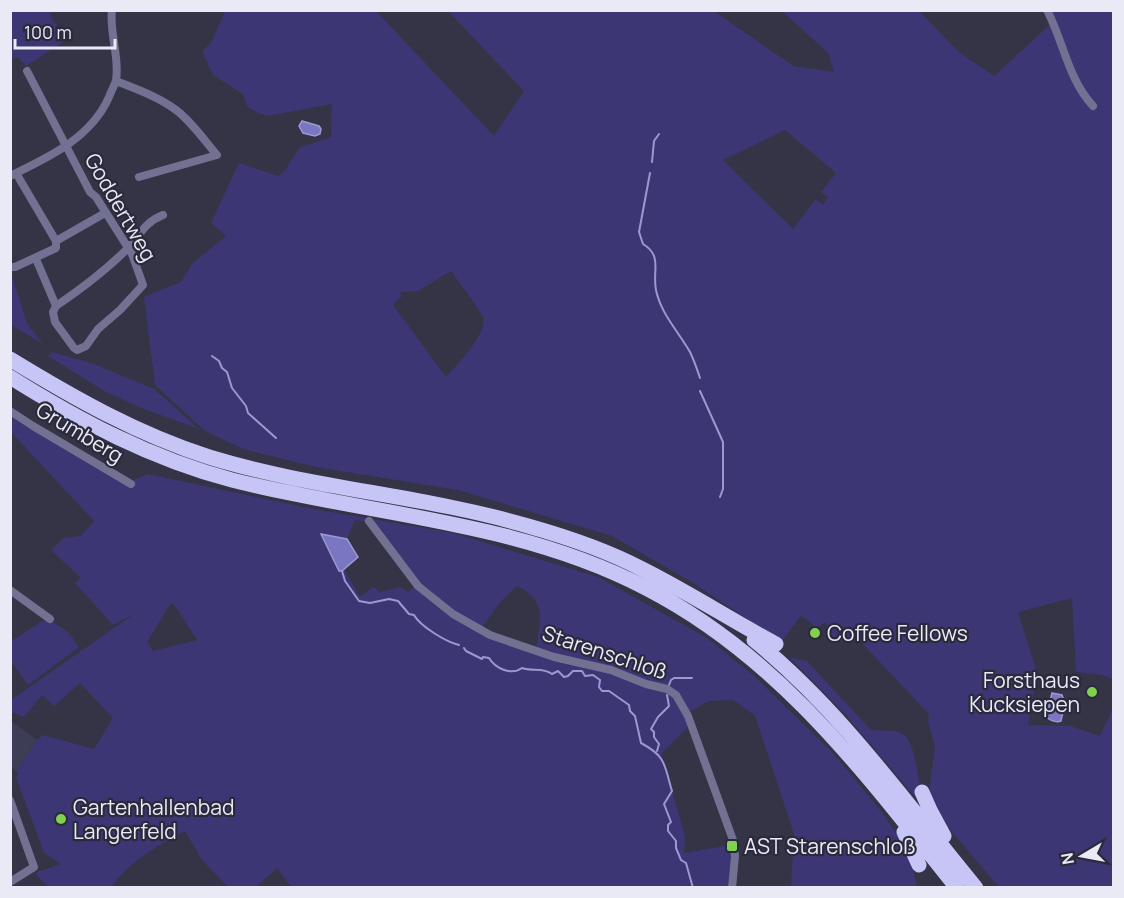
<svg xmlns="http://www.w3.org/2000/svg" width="1124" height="898" font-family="Manrope,sans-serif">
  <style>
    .built { fill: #3d3d55 }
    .green { fill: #3d3674; fill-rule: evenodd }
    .water { fill: #7b76c1; stroke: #9c99d1; stroke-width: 1.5 }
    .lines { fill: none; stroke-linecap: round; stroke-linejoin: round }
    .stream { stroke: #9c99d1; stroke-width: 2 }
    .street { stroke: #727192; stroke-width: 8 }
    .highway { stroke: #c6c5f6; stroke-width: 15 }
    .poi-dot { fill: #81d050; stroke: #2a2a3c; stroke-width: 2 }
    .labels { text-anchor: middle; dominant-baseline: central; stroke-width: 4.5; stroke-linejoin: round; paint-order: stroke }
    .street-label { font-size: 21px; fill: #eaeaf6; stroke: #2a2a3c }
    .poi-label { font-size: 21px; fill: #eaeaf6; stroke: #2a2a3c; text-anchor: start }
  </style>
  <rect width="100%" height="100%" fill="#343446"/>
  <path class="built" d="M11,721L37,740L16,771L11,767Z"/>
  <path class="green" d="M11,10L54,11L49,14L66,40L26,66L18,57L11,59Z
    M225,11H376L494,136L524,91L448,11H714L793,66L834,72L828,53L782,11H919L959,52L994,76L1054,21L1049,11H1113V679L1102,675L1076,672L1072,598L1018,612L1037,673L1028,725L1070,726L1100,736L1113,709V887H999L951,831L929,793L935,747L928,722L929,714L861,642L833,641L825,622L817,628L801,615L782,642L690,581L612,536L458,490L316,467L243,449L205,431L155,385L144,297L181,282L192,264L226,236L211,223L239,163L278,176L284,172L299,148L331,137L332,104L267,116L256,112L247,106L243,94L213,75L202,51L211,43ZM785,130L836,173L821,192L828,197L823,205L816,199L793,229L723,160ZM451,271C458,281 480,309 483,318C488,333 456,366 446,377L393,305L402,296L399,292L418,291Z
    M11,273L27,324L43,344L11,325Z
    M52,352L94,364L154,389L199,429L144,409L106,392L48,356Z
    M11,415L25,426L127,483L148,474L308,508L453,533L598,577L707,638L754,676L832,752L881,811L900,839L911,861L917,887H791L794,834L755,716L733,700L709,701L689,712L690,725L661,754L685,836L684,853L731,845L732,856L729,887L292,888L277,868L256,887H228L202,860L185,831C161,844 125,864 112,887H48L35,873L61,864L44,853L16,777L19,773L16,771L37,740L43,735L94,749L113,718L80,683L54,706L42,695L24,717L11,712V700L134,614L113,625L75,583L81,578L51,550L64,538L81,536L94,521L11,432ZM355,520L369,522L418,584L408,592L401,587L380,592L373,587L360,597L344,569L342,571L337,569L322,534L347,539ZM517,586C548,601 540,620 536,649L481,629L500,602ZM171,603L176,607L197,640L153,651L147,642Z
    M47,618L68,632L79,647L28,685L11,661L10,642Z
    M789,657L807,661L871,730C880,731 897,729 904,735C917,745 919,790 923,806L845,714Z"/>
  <path class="water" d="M302,121L319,126L321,129L320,134L315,136L303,133L299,126Z
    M321,534L347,539L358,557L342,571H339Z
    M1052,693L1062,695L1065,703L1061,721C1056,723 1050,720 1046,717Z"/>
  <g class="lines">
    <path class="stream" d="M652,162L654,141L659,134
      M650,173L639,232L643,244C663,256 652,271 656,290C661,314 678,331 690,352C694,360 697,369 700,378
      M212,356L219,361L222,368L227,372L232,388L246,406L248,413L276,438
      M700,391L723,442V489L720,497
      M342,571L345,581L359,601L370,603L389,599L398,601L409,614L414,615C420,626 446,642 459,645
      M464,648L466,651L482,659L483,657L489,658C495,668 511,676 522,668C533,672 542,667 552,674L558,671L564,677L568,676L573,671H582L585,676L593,675L600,680L599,687L602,691H609L629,705L630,711L635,716L641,743C667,757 664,765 672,791L664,804L671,822L668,825V831L676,841V848L681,860L686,863L693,888
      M669,685L671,680L674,678H692
      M657,751L659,744L654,737V732L651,729L658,717L669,706L667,695"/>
    <path class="street" d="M1047,10C1064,43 1068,79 1093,106
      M27,71L90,192L96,197L132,254L143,285L120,310L98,329L86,346L77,350L74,348L55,322L53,312L56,306L36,259
      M116,81C136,89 159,97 176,110C192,122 204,140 217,155L139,177
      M16,173L56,241
      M10,176C49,157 91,138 109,97C111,91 115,85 116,80C120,57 109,33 112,10
      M10,267H15L56,248V241L105,213
      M56,306C81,289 105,271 126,250C140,236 143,223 163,215
      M10,411L33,426L131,484
      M369,521L418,586L453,614L490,635L554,657L611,670L646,684L667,689L676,695L688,716L733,840L735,856L732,888
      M10,590L50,619
      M10,800L34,867L10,882"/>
    <path class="highway" d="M10,359C74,398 137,434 209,457C313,489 423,495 528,526C567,537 606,550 642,569C688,592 731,620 776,644
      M10,377C80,421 152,459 232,480C370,515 518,521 646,588C780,657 865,773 957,888
      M754,640C841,711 905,802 976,888
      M922,792L930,810L944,836
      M904,832L919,865"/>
  </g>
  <g class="poi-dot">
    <circle cx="815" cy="633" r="6"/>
    <circle cx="1092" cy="692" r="6"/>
    <circle cx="61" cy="819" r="6"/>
    <rect x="726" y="840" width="12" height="12" rx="3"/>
  </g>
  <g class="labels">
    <g class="street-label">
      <text transform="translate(121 207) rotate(60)">Goddertweg</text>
      <text transform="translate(80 432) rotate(31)">Grumberg</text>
      <text transform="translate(605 652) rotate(18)">Starenschloß</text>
    </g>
    <g class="poi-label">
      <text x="827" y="633">Coffee Fellows</text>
      <text x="1080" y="680" text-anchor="end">Forsthaus<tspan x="1080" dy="24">Kucksiepen</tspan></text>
      <text x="73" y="807">Gartenhallenbad<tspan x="73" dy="24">Langerfeld</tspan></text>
      <text x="744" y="846">AST Starenschloß</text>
    </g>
  </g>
  <rect width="1124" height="898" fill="none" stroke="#eaeaf6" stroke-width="24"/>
  <g transform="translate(1082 856) rotate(260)" stroke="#2a2a3c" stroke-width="4.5" paint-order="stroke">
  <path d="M0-4.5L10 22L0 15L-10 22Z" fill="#eaeaf6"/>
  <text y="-9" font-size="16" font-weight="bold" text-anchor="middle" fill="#eaeaf6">N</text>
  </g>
  <path d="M15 39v9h100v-9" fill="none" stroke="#eaeaf6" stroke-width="3"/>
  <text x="24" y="39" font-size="18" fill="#eaeaf6" stroke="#2a2a3c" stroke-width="4.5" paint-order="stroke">100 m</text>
</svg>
